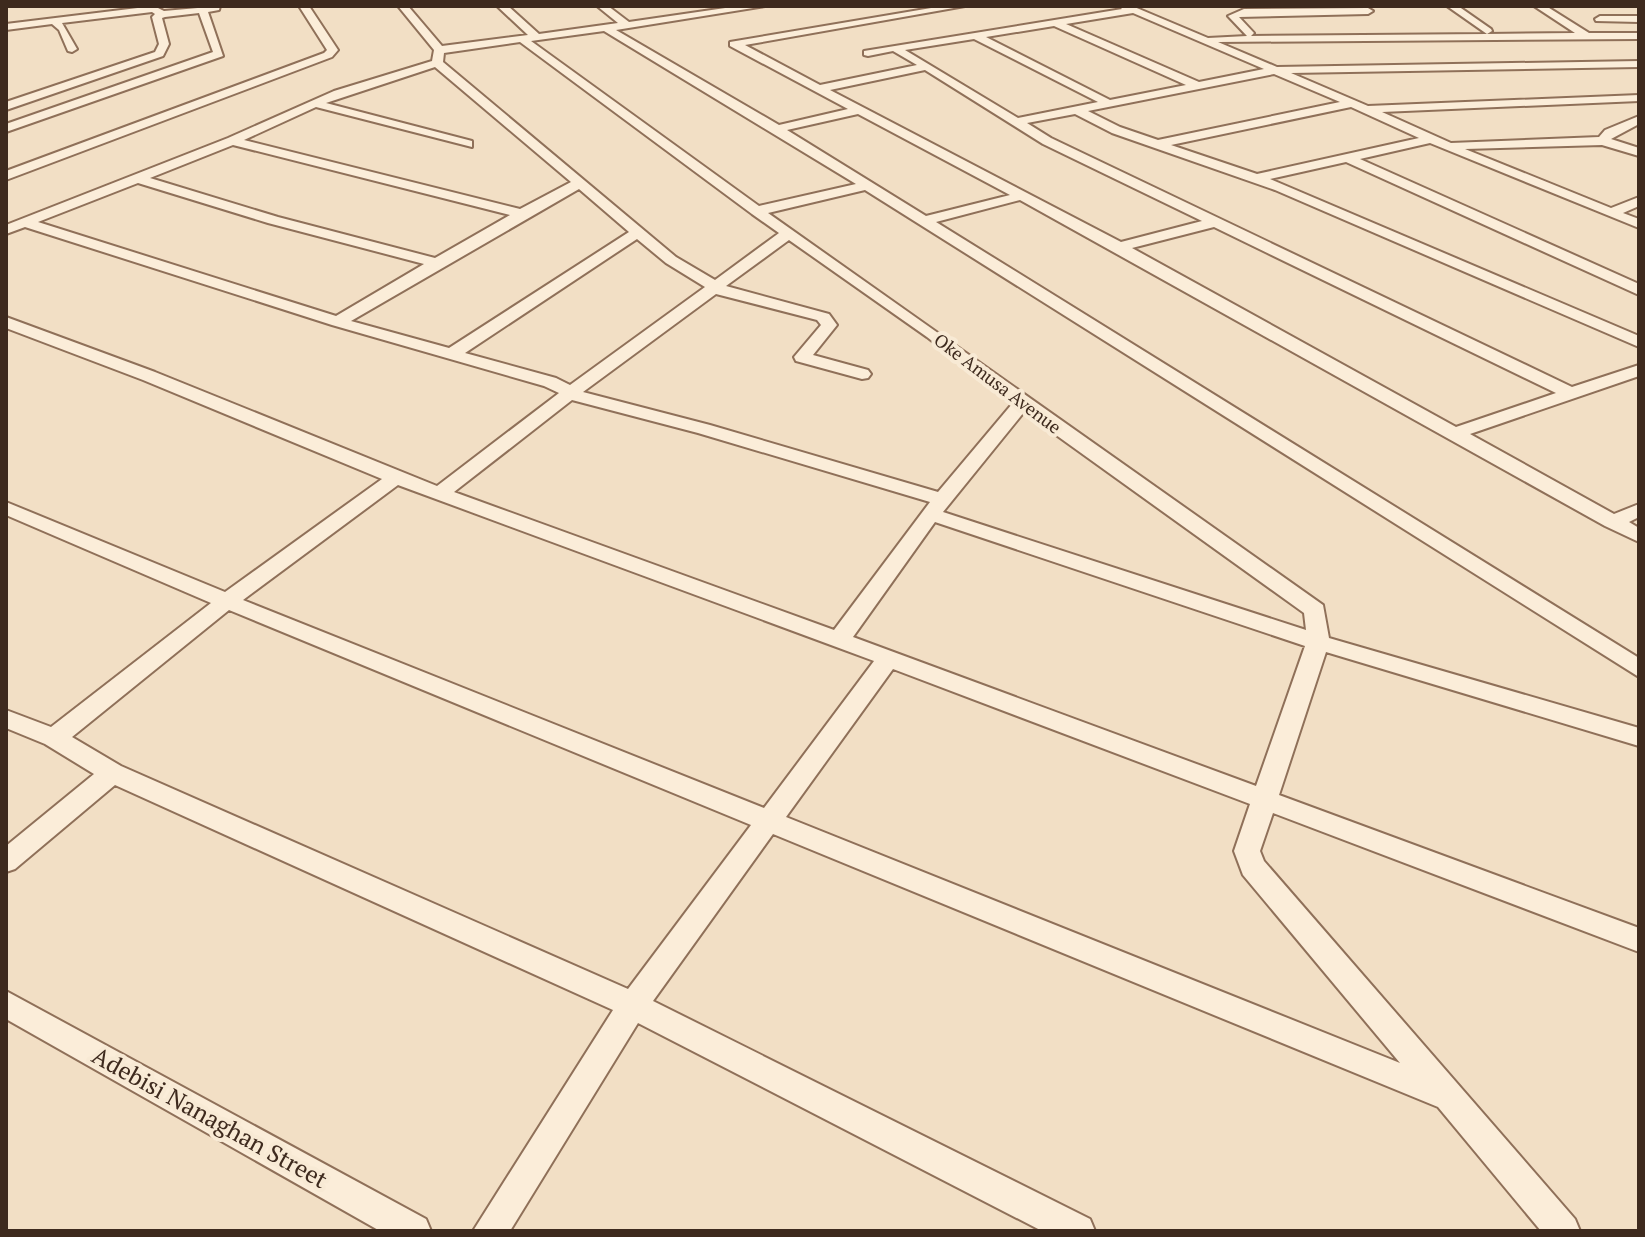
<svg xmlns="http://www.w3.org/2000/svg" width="1645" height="1237" font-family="'PT Serif',serif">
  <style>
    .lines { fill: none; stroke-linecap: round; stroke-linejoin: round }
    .minor-casing { stroke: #8f7059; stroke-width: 4 }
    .minor { fill: #fbedd9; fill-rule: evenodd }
    .labels { text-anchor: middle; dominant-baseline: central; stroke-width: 8; stroke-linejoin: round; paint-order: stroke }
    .far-street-label { font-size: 18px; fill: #3e2a1e; stroke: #f8ead5 }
    .near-street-label { font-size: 24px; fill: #3e2a1e; stroke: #f8ead5 }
  </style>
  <rect width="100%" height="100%" fill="#f2dfc5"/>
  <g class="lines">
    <defs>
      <path id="minor" d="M154,6L164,11L220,6L219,10L208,12L223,56L6,132V124L213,52L199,13L165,17L162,18L169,44L163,56L6,110V102L155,52L159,44L152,17L155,14L152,12L62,23L77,49L72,52L68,51L59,30L52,24L6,30V24Z
        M299,6H309L338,50L332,57L6,180V171L324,53L327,50Z
        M398,6H408L442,46L528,35L497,6H508L539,34L618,23L597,6H608L629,22L739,6H765L616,30L779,125L848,109L730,46V42L943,6H965L745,45L820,85L917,65L893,51L868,56L864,55V51L1122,9L1119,6H1132L1208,38L1247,36L1228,16L1244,9L1368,8L1373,11L1368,14L1239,17L1254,33L1251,36L1487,34L1447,6H1458L1491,29L1492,31L1487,34L1575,33L1534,6H1546L1589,33H1639V39L1218,42L1277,67L1639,61V67L1291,73L1368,106L1639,95V101L1382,112L1451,143L1599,137L1605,130L1639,116V124L1611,139L1639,148V156L1602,145L1465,149L1611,208L1639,197V206L1623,213L1639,219V228L1430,143L1360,159L1639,284V295L1346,162L1270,179L1639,336V347L1275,190L1112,133L1075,114L1027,123L1051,138L1572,387L1639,365V376L1470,434L1614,514L1639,504V517L1629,522L1639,528V542L1605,526L1020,200L936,222L1639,658V677L865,190L768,213L1323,605L1329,638L1639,728V746L1326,652L1279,795L1639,928V952L1273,813L1260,851L1264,861L1575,1219L1580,1231H1541L1438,1107L773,834L653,1001L1090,1219L1095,1231H1042L638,1023L510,1231H473L613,1010L115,785L15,869L6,872V846L94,774L45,744L6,728V710L51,727L211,603L6,515V502L225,592L382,479L143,380L6,328V317L155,372L437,486L559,393L544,386L332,325L25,227L6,234V225L228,138L334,91L432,61L434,50ZM1133,13L1264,69L1199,82L1066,24ZM1054,26L1186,85L1110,100L986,37ZM604,31L856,184L759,206L531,41ZM974,39L1098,102L1018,118L905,50ZM520,42L752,214L779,233L715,280L676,257L443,62L444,53ZM435,67L571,182L520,209L244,140L316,107L472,147V141L326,103ZM925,70L1043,144L1202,221L1121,242L830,90ZM1274,74L1340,102L1158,140L1120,127L1088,111ZM1351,107L1419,138L1257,174L1171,145ZM858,114L1010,195L926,216L787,130ZM233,145L510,215L435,258L278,217L150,178ZM138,183L268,223L424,264L336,316L38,222ZM579,189L629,232L449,348L351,321ZM1214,227L1556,393L1456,427L1132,248ZM637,239L666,263L705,287L570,385L556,378L465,353ZM789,240L927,337L1012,404L938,492L710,425L583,392L716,294L817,320L821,325L794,357L796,361L862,379L868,378L871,374L868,370L813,355L837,325L829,314L726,286ZM572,400L698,433L930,502L834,630L454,492ZM1024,412L1304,613L1306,630L943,512ZM398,485L831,645L874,661L764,808L243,600ZM935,522L1305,646L1256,786L853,637ZM229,610L751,825L628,989L121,766L72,737ZM893,669L1250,804L1234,851L1243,875L1400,1063L786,817Z
        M1600,16H1639V22L1596,21L1595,19Z
        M6,991L426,1219L431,1231H380L6,1019Z"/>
    </defs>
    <use href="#minor" class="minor-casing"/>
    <use href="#minor" class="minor"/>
  </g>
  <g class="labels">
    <g class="far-street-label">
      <text transform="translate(998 383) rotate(37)">Oke Amusa Avenue</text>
    </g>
    <g class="near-street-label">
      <text transform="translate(210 1117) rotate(29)">Adebisi Nanaghan Street</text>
    </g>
  </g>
  <rect width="1645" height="1237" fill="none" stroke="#3e2a1e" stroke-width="16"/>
</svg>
